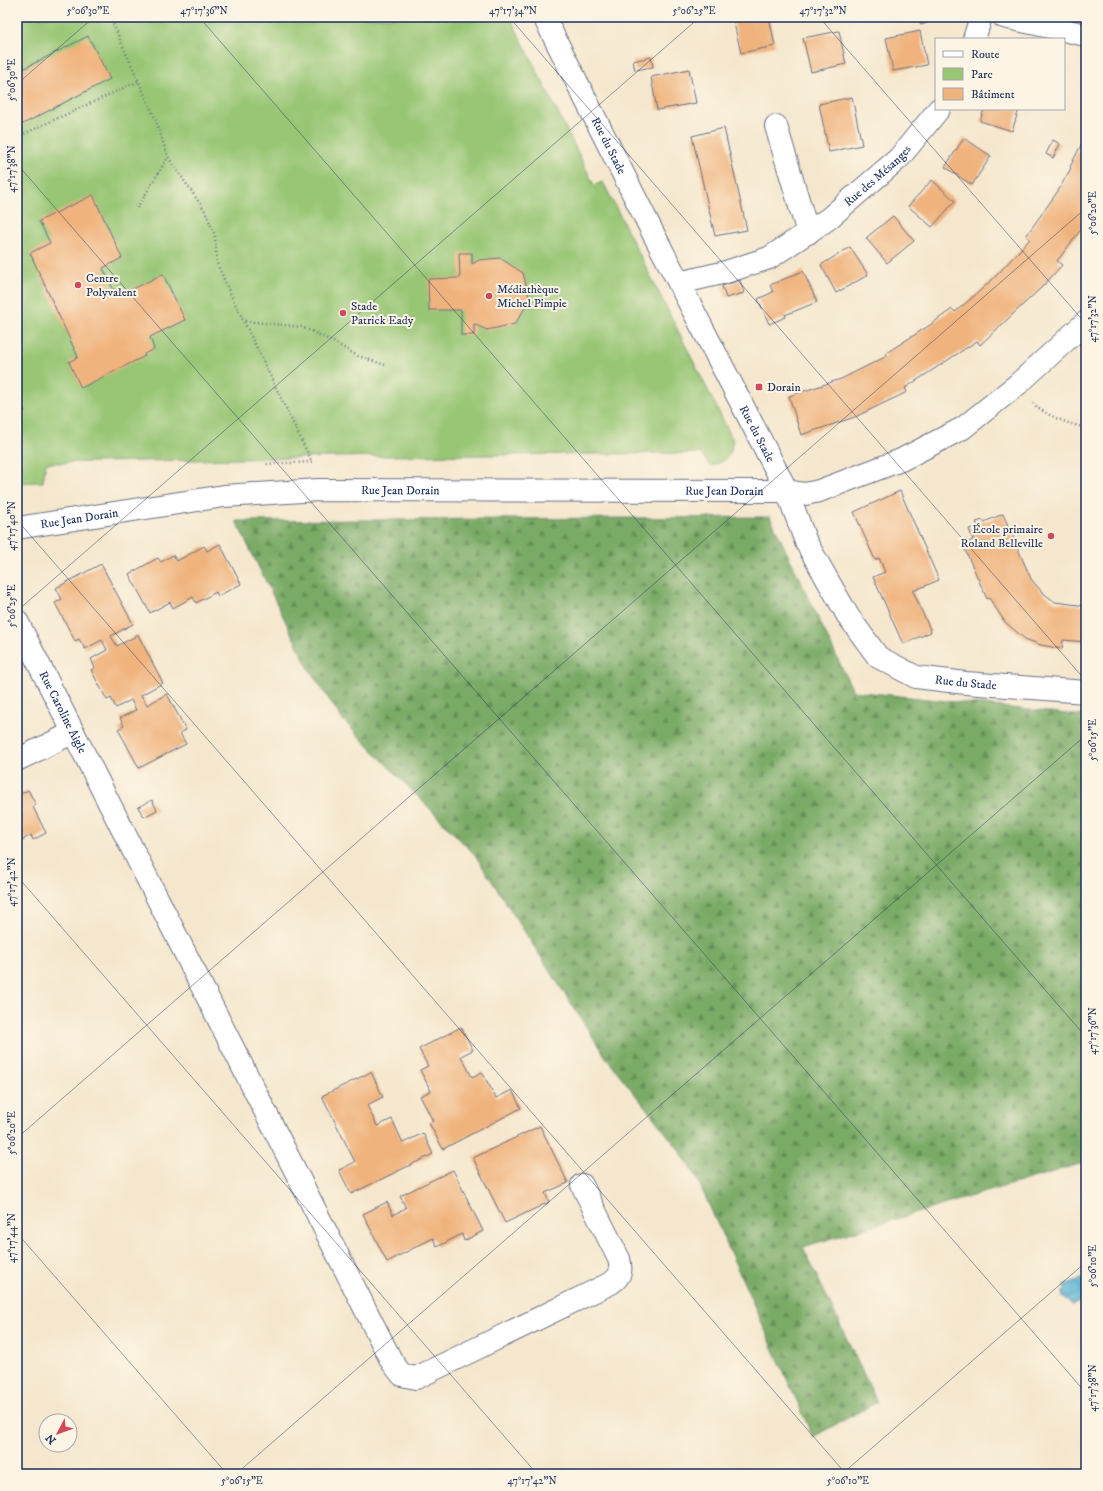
<svg xmlns="http://www.w3.org/2000/svg" width="1103" height="1491" font-family="'IM FELL DW Pica',serif">
  <style>
    .forest { fill: url(#forest-firs); stroke: #4a6d62 }
    .park { fill: #98c675; stroke: #5a7a6a }
    .water { fill: url(#water-waves); stroke: #387098 }
    .building { fill: #f0b37d }
    .lines { fill: none; stroke-linecap: round; stroke-linejoin: round }
    .minor-casing { stroke: #676f85; stroke-width: 24 }
    .path { stroke: #676f85; stroke-width: 2.5; stroke-dasharray: 1 3; stroke-linecap: butt }
    .minor { stroke: #fff; stroke-width: 22 }
    .ticks { fill: none; stroke: #1b2f5e; stroke-width: 1; stroke-opacity: 0.45 }
    .poi-dot { fill: #d1495b; stroke: #fcf5e5; stroke-width: 1.5 }
    .labels { text-anchor: middle; dominant-baseline: central; stroke-width: 4; stroke-linejoin: round; paint-order: stroke }
    .street-label { font-size: 12px; fill: #1b2f5e; stroke: #fcf5e5 }
    .poi-label { font-size: 12px; fill: #1b2f5e; stroke: #fcf5e5; text-anchor: start }
    .neatline { fill: none; stroke: #1b2f5e; stroke-width: 1.5 }
    .ticks-label { font-size: 10px; text-anchor: middle; fill: #1b2f5e }
  </style>
  <defs>
    <pattern id="forest-firs" width="22" height="20" patternUnits="userSpaceOnUse"><rect width="22" height="20" fill="#7aab66"/><path d="M5 1l3.5 6h-7zM16 11l3.5 6h-7z" fill="#638c57"/></pattern>
    <pattern id="water-waves" width="16" height="10" patternUnits="userSpaceOnUse"><rect width="16" height="10" fill="#54b1d2"/><path d="M0 5q4-4 8 0t8 0" fill="none" stroke="#4590ae"/></pattern>
  </defs>
  <rect width="100%" height="100%" fill="#fcf5e5"/>
  <filter id="ink" filterUnits="userSpaceOnUse"><feTurbulence type="fractalNoise" baseFrequency=".025" numOctaves="2"/><feDisplacementMap in="SourceGraphic" scale="8" xChannelSelector="R" yChannelSelector="G"/><feConvolveMatrix kernelMatrix="1 2 1 2 8 2 1 2 1" color-interpolation-filters="sRGB"/></filter>
  <filter id="wash" filterUnits="userSpaceOnUse"><feTurbulence type="fractalNoise" baseFrequency=".012" numOctaves="4" result="noise"/><feDisplacementMap in="SourceGraphic" scale="16" xChannelSelector="R" yChannelSelector="G"/><feGaussianBlur stdDeviation="0.9" result="paint"/><feColorMatrix in="noise" values="0 0 0 0 0 0 0 0 0 0 0 0 0 0 0 0 0 1.4 0 .05"/><feComposite in="paint" operator="in"/></filter>
  <g filter="url(#wash)">
    <rect width="100%" height="100%" fill="#f5e7cd"/>
    <path class="forest" d="M770,517L853,691L1086,716V1162L803,1247L877,1402L813,1437L695,1174L677,1147L607,1059L475,855L342,719L309,669L236,521Z"/>
    <path class="park" d="M17,17H510L594,185L603,182L733,440C730,458 727,461 710,466L700,453L383,456L46,463L43,482L17,483Z"/>
    <path class="water" d="M1086,1277V1300L1072,1305L1070,1301L1063,1298L1062,1293L1066,1288L1064,1285Z"/>
    <g id="blocks">
      <path class="building" d="M616,17H631V18L617,21Z
        M744,17H769L775,46L741,53L733,19Z
        M926,17L927,23L921,25L919,19Z
        M839,31L846,64L811,72L803,38Z
        M920,31L927,65L893,71L886,38Z
        M88,36L110,79L17,127V72Z
        M651,57L653,67L635,70L633,61Z
        M689,69L696,103L657,110L651,77Z
        M852,97L862,145L829,152L819,104Z
        M984,109H1019L1012,131L980,121Z
        M724,128L747,230L715,236L692,136Z
        M964,138L991,156L972,185L945,167Z
        M1053,140L1060,144L1053,158L1046,154Z
        M1082,143L1086,145V223L1057,261L1062,265L1043,286L980,345L977,341L905,388L907,392L855,417L801,435L789,396L841,379L887,356L886,353L930,325L952,309L955,312L974,296L994,278L1030,239L1026,236L1058,191L1071,168L1070,167Z
        M932,180L955,201L932,227L908,206Z
        M93,195L122,258L103,268L117,297L163,274L185,320L150,337L154,349L144,354L145,356L81,388L69,362L78,357L30,253L50,243L39,221Z
        M893,216L914,241L887,263L866,238Z
        M850,247L868,275L836,293L821,265Z
        M459,253H472V264L479,260L500,258L523,273L530,300L515,324L487,330L474,324V335H461V310H429L428,279L460,278Z
        M803,271L817,302L785,315L786,317L769,324L758,299L773,292L770,285Z
        M740,280L744,293L726,298L722,286Z
        M900,491L939,580L913,591L931,632L903,644L873,577L885,572L879,558L875,560L854,512Z
        M1003,514L1031,579L1042,592L1055,602L1086,606V642L1063,640L1062,649L1041,645L1025,639L1005,622L989,598L987,599L963,545L973,540L969,529L978,526L976,522L983,520L984,522Z
        M220,544L241,584L218,596L216,592L196,603L193,597L173,608L170,602L150,613L129,574L158,558L161,562L173,555L177,561L204,546L207,551Z
        M101,564L133,624L111,636L117,646L138,635L163,683L141,695L147,705L167,694L186,730L180,733L186,744L139,768L118,729L124,726L120,718L136,710L131,700L116,708L111,698L107,700L91,670L95,668L91,659L107,650L102,640L85,649L79,639L75,641L55,603L62,599L56,588Z
        M28,790L36,805L33,807L46,833L33,840L31,835L17,843V796Z
        M152,800L157,810L144,817L138,807Z
        M461,1027L473,1050L461,1056L472,1077L482,1072L496,1098L512,1090L521,1108L443,1149L429,1123L433,1121L420,1096L431,1091L420,1070L428,1066L419,1049Z
        M371,1072L383,1097L367,1105L377,1126L392,1119L403,1143L423,1133L433,1154L351,1194L339,1170L355,1162L322,1096Z
        M540,1126L568,1183L545,1193L549,1202L505,1223L473,1158Z
        M453,1170L483,1231L464,1241L462,1234L437,1247L433,1238L387,1262L363,1214L387,1202L393,1215L406,1208L400,1196Z"/>
    </g>
  </g>
  <g filter="url(#ink)">
    <use href="#blocks" fill-opacity="0" stroke="#676f85" stroke-width="1"/>
    <g class="lines">
      <defs>
        <g id="minor">
          <path id="s1" d="M544,17L653,233L787,491L806,542L848,616L878,657L916,677L966,683L1086,692"/>
          <path d="M1004,17L1086,35"/>
          <path d="M974,39L981,17"/>
          <path d="M776,126L808,233"/>
          <path id="s2" d="M679,283L726,272L769,258L828,219L899,158L939,109"/>
          <path id="s3" d="M17,528L224,496L318,490L787,491L805,494L819,491L901,460L963,428L1018,384L1086,322"/>
          <path id="s4" d="M17,621L392,1362L402,1375L416,1378L611,1283C621,1276 622,1271 619,1259L582,1185"/>
          <path d="M17,760L72,733"/>
        </g>
      </defs>
      <use href="#minor" class="minor-casing"/>
      <path class="path" d="M110,17L155,118L168,157L205,211L215,236L217,263L229,291L312,462L265,464
        M17,137L139,81
        M137,208L168,157
        M245,321L302,327L330,340L358,356L385,365
        M17,391L24,410L17,432
        M1033,403C1042,414 1072,426 1086,427
        M17,491V492"/>
      <use href="#minor" class="minor"/>
    </g>
  </g>
  <path class="ticks" d="M199,17L1086,1037M509,17L1086,681M819,17L1086,324M17,84L94,17M17,164L1086,1393M17,520L846,1474M17,611L700,17M17,876L537,1474M17,1138L1086,208M17,1233L227,1474M236,1474L1086,735M842,1474L1086,1262"/>
  <g class="poi-dot">
    <circle cx="78" cy="285" r="4"/>
    <circle cx="489" cy="296" r="4"/>
    <circle cx="343" cy="313" r="4"/>
    <rect x="755" y="383" width="8" height="8" rx="2"/>
    <circle cx="1051" cy="536" r="4"/>
  </g>
  <g class="labels">
    <g class="street-label">
      <text stroke="none"><textPath href="#s1" startOffset="144">Rue du Stade</textPath></text>
      <text stroke="none"><textPath href="#s2" startOffset="230">Rue des Mésanges</textPath></text>
      <text stroke="none"><textPath href="#s1" startOffset="468">Rue du Stade</textPath></text>
      <text stroke="none"><textPath href="#s3" startOffset="386">Rue Jean Dorain</textPath></text>
      <text stroke="none"><textPath href="#s3" startOffset="710">Rue Jean Dorain</textPath></text>
      <text stroke="none"><textPath href="#s3" startOffset="63">Rue Jean Dorain</textPath></text>
      <text stroke="none"><textPath href="#s1" startOffset="816">Rue du Stade</textPath></text>
      <text stroke="none"><textPath href="#s4" startOffset="102">Rue Caroline Aigle</textPath></text>
    </g>
    <g class="poi-label">
      <text x="86" y="278">Centre<tspan x="86" dy="14">Polyvalent</tspan></text>
      <text x="497" y="289">Médiathèque<tspan x="497" dy="14">Michel Pimpie</tspan></text>
      <text x="351" y="306">Stade<tspan x="351" dy="14">Patrick Eady</tspan></text>
      <text x="767" y="387">Dorain</text>
      <text x="1043" y="529" text-anchor="end">École primaire<tspan x="1043" dy="14">Roland Belleville</tspan></text>
    </g>
  </g>
  <rect width="1103" height="1491" fill="none" stroke="#fcf5e5" stroke-width="44"/>
  <rect x="935" y="38" width="130" height="72" fill="#fcf5e5" stroke="#a2a6af"/>
  <rect x="943" y="51" width="20" height="6" fill="#ffffff" stroke="#a2a6af"/>
  <text x="971" y="58" font-size="12" fill="#1b2f5e">Route</text>
  <rect x="943" y="68" width="20" height="12" fill="#98c675" stroke="#a2a6af"/>
  <text x="971" y="78" font-size="12" fill="#1b2f5e">Parc</text>
  <rect x="943" y="88" width="20" height="12" fill="#f0b37d" stroke="#a2a6af"/>
  <text x="971" y="98" font-size="12" fill="#1b2f5e">Bâtiment</text>
  <g transform="translate(58 1433) rotate(229)"><circle r="19" fill="#fcf5e5" stroke="#a2a6af"/>
  <path d="M0-3L7 15L0 10L-7 15Z" fill="#d1495b"/>
  <text y="-6" font-size="11" font-weight="bold" text-anchor="middle" fill="#1b2f5e">N</text>
  </g>
  <rect x="22" y="22" width="1059" height="1447" class="neatline"/>
  <g class="ticks-label">
    <text x="88" y="14">5°06'30"E</text>
    <text x="204" y="14">47°17'36"N</text>
    <text x="513" y="14">47°17'34"N</text>
    <text x="694" y="14">5°06'25"E</text>
    <text x="823" y="14">47°17'32"N</text>
    <text transform="translate(11 80) rotate(-90)" y="4">5°06'30"E</text>
    <text transform="translate(11 169) rotate(-90)" y="4">47°17'38"N</text>
    <text transform="translate(1092 213) rotate(-90)" y="4">5°06'20"E</text>
    <text transform="translate(1092 319) rotate(-90)" y="4">47°17'32"N</text>
    <text transform="translate(11 526) rotate(-90)" y="4">47°17'40"N</text>
    <text transform="translate(11 606) rotate(-90)" y="4">5°06'25"E</text>
    <text transform="translate(1092 740) rotate(-90)" y="4">5°06'15"E</text>
    <text transform="translate(11 882) rotate(-90)" y="4">47°17'42"N</text>
    <text transform="translate(1092 1031) rotate(-90)" y="4">47°17'36"N</text>
    <text transform="translate(11 1133) rotate(-90)" y="4">5°06'20"E</text>
    <text transform="translate(11 1238) rotate(-90)" y="4">47°17'44"N</text>
    <text transform="translate(1092 1266) rotate(-90)" y="4">5°06'10"E</text>
    <text transform="translate(1092 1388) rotate(-90)" y="4">47°17'38"N</text>
    <text x="242" y="1484">5°06'15"E</text>
    <text x="532" y="1484">47°17'42"N</text>
    <text x="848" y="1484">5°06'10"E</text>
  </g>
</svg>
